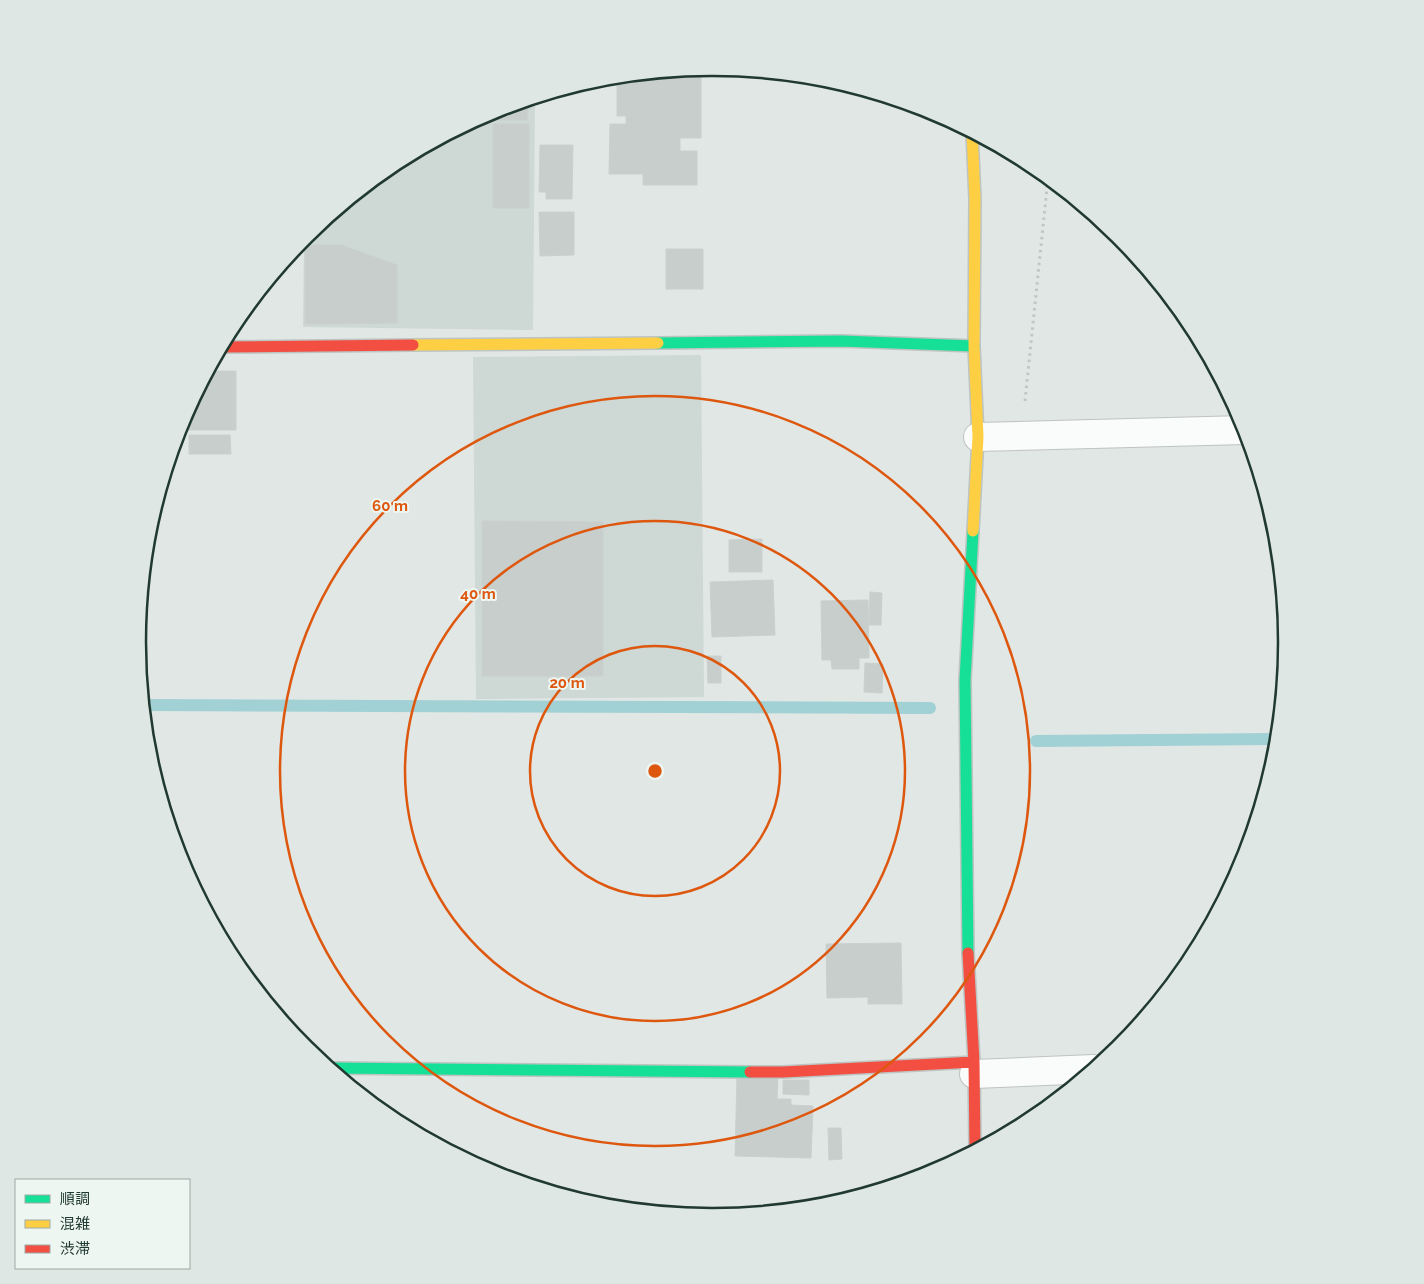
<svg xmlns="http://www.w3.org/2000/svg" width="1424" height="1284" font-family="Raleway,'Noto Sans JP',sans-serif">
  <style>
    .built { fill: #ced8d4 }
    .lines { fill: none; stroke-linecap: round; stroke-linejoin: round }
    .stream { stroke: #a1d1d5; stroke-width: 12 }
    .building { fill: #c8cecb; stroke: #cad0cd }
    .street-casing { stroke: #bec4c1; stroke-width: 30 }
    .fast-casing { stroke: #bdc4c1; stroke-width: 14 }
    .slow-casing { stroke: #bdc4c1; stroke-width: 14 }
    .jam-casing { stroke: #bdc4c1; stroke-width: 14 }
    .path { stroke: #bfc7c5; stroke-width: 3; stroke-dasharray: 2.5 4; stroke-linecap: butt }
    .street { stroke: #fafbfb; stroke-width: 28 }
    .fast { stroke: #16e098; stroke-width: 11 }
    .slow { stroke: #ffcf43; stroke-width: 11 }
    .jam { stroke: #f24e42; stroke-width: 11 }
    .ring { fill: none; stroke: #de570e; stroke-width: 2.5 }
    .rim { fill: none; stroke: #203931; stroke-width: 2.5 }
    .centre { fill: #de570e; stroke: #eef6f2; stroke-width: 2.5 }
    .ring-label { font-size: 15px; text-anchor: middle; font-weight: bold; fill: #de570e; stroke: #eef6f2; stroke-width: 4; stroke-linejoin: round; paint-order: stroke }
  </style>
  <rect width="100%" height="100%" fill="#e1e7e4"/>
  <path class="built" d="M535,98L533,330L303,327L304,238L306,236L393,164L492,111Z
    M701,355L704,697L476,699L473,357Z"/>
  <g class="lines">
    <path class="stream" d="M144,705L930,708
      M1036,741L1277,739"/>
  </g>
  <path class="building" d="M626,76L701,77V138H680V151H697V185H643V174H609L610,124H626V116H617V77Z
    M528,100L527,120H492V111Z
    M493,124H529V208H493Z
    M540,145H573L572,199H546V192H539Z
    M539,212H574V255L540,256Z
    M305,245H341L397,265V323L305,324Z
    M666,249H703V289H666Z
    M208,371H236V430H179L181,422Z
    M189,435H230L231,454H189Z
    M482,521L603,522V676H482Z
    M762,539V572H729V540Z
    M773,580L775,635L712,637L710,582Z
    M870,592L882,593L881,625H869Z
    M868,600L869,658H859V669H832L831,660H822L821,601Z
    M707,656H721V683H708Z
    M865,663L883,664L882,693L864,692Z
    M901,943L902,1004H868V997L827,998L826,944Z
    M737,1077L778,1078L777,1099H791V1105L813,1106L811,1158L735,1156Z
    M783,1080H809V1095L783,1094Z
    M828,1128H841L842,1159L829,1160Z"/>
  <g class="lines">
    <defs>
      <path id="street" d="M978,437L1245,430
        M974,1074L1093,1069"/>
      <path id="fast" d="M658,343L842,341L974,346
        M968,953L965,680L973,531
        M330,1068L750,1072"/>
      <path id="slow" d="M972,132L975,199L974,346L978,437L973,531
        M413,345L658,343"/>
      <path id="jam" d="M221,347L413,345
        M968,953L974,1062L975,1150
        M750,1072H783L974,1062"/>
    </defs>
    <use href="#street" class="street-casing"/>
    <use href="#fast" class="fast-casing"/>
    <use href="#slow" class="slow-casing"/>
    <use href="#jam" class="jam-casing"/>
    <path class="path" d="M1025,401L1048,178"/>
    <use href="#street" class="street"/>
    <use href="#fast" class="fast"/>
    <use href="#slow" class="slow"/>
    <use href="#jam" class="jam"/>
  </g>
  <g class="ring">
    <circle cx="655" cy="771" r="125"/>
    <circle cx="655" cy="771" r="250"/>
    <circle cx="655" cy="771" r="375"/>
  </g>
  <path d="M0 0H1424V1284H0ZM146 642a566 566 0 1 1 1132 0a566 566 0 1 1-1132 0Z" fill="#dee7e3" fill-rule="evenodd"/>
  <path class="rim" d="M146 642a566 566 0 1 1 1132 0a566 566 0 1 1-1132 0Z"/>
  <circle cx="655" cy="771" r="8" class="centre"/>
  <g class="ring-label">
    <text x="390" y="511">60 m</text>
    <text x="478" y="599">40 m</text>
    <text x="567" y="688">20 m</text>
  </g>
  <rect x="15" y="1179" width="175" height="90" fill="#eef6f2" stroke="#9caaa5"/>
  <rect x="25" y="1195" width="25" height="8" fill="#16e098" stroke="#9caaa5"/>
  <text x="60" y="1204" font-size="15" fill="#203931">順調</text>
  <rect x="25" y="1220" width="25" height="8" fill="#ffcf43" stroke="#9caaa5"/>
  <text x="60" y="1229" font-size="15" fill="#203931">混雑</text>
  <rect x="25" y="1245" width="25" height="8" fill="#f24e42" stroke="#9caaa5"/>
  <text x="60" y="1254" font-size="15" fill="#203931">渋滞</text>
</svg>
